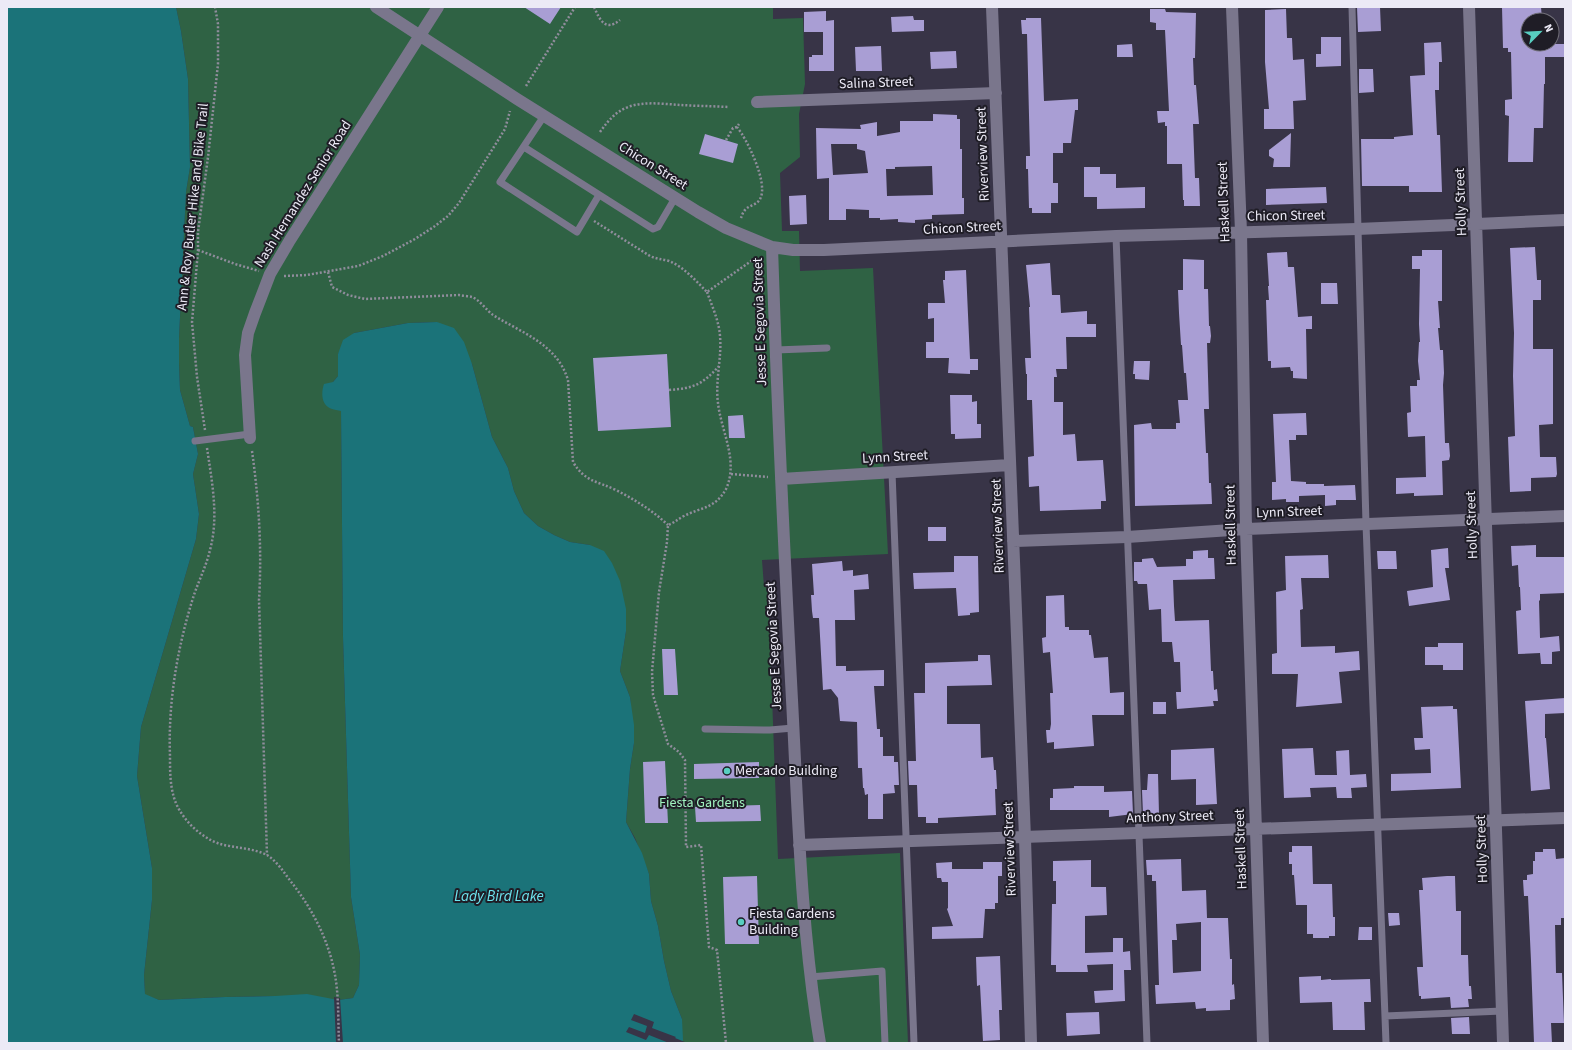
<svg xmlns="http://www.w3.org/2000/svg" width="1572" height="1050" font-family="'Source Sans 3',sans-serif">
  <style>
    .green { fill: #2f6244 }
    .water { fill: #1b7379 }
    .pier { fill: #383447 }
    .building { fill: #a99ed4; fill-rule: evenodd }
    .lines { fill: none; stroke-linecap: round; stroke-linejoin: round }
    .path { stroke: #908d9c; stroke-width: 2.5; stroke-dasharray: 2 2; stroke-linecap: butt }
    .service { stroke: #7a768c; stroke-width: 7 }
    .minor { stroke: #7a768c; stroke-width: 12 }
    .tertiary { stroke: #7a768c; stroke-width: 12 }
    .poi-dot { fill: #58cec0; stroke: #1f1d26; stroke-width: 1.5 }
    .labels { text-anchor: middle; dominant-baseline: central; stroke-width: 4; stroke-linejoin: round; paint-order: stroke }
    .street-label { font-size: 14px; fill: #eceaf6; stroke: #1f1d26 }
    .poi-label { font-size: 14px; fill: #eceaf6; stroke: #1f1d26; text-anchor: start }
    .park-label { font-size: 14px; fill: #a0f3bf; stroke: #1f1d26 }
    .water-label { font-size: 15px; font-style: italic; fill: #6ee6f0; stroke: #1f1d26 }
  </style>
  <rect width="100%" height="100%" fill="#383447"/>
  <path class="green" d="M176,7H773V19L803,18L805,84L799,114L800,157L780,173L782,231H799L800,271L873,268L888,554L762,560L764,587H768L778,859L900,853L908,1043H682V1019L671,991L664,961L658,926L651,901L649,874L635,838L626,822L630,769L634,743L630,697L620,671L626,631L590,545L570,542L554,535L538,526L524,513L514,491L508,468L492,437L472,364L437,322L408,323L354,333L338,354V376L333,382L341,410L343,637L351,897L360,955L359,985L353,998L338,1000L275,996L225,997L159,1000L145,995L144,975L152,900V868L137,776L141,727L196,539L199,514L193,474L198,454L193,427L190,426L180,390L179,363V338L186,192L190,167L188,79L181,31Z"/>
  <path class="water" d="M7,7H176L181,31L188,79L190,167L186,192L179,338V363L180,390L190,426L193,427L198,454L193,474L199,514L196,539L141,727L137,776L152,868V900L144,975L145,994L159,1000L225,997L275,996L307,994L338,1000L353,998L359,985L360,955L351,897L343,637L341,411C338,410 334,410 332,409C321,405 321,393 324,384L333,382L338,376V354L343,340L354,333L408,323L437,322L454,328L464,342L472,364L492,437L508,468L514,491L524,513L538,526L554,535L570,542L590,545L604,551L612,563L620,581L626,609V631L620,671L630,697L634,725V743L630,769L626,822L642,853L649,874L651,901L658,926L664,961L671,991L682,1019L683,1040L682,1043H7Z"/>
  <path class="pier" d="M334,997L340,998L343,1043H336Z
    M634,1014L654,1022L652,1028L676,1037L675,1038L685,1042L684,1043H669L649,1035L646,1040L626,1032L629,1027L645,1033L647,1026L631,1020Z"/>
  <path class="building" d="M524,7H561L550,24Z
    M1357,7H1380L1381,31L1358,32Z
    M1502,7H1541L1542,19H1528V44H1565V57H1545V84H1544L1543,128H1534L1533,162H1508L1509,116L1505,115V100L1512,99L1511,52H1508V48H1503Z
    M1150,9H1165L1166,12L1196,13L1195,58H1193L1194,85H1196L1199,124H1193L1195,178H1199L1200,206H1184V200H1183L1182,164H1167V126H1165V122L1158,123L1157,111H1169L1165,30H1156V23L1150,22Z
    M1286,9L1287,38H1292L1293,60L1304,59L1306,100L1293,101L1294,129H1264V109H1269L1265,62V10Z
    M826,11V21L834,20V71H809V57H812V55H823V32H804V12Z
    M913,16L914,20H924V31L892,32L891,17Z
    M1026,18H1041L1044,101L1078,99V110H1075L1071,143H1063V153H1053V183H1058V203H1051V213H1032V208H1029L1028,169H1026V156H1030L1027,34H1022L1021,20H1026Z
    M1321,37H1341V66L1316,67V54H1321Z
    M1441,42L1442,62H1439V90H1435L1437,135H1440L1442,192H1409V186H1362L1361,139H1394V137L1413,135L1410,76L1425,75L1424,43Z
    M1132,44L1133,57H1117V45Z
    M881,46L882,71H856L855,47Z
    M956,51L957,68L931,69L930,52Z
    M1359,69H1373L1374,92L1359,93Z
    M933,114L957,115V119H960V149H962V198H964V214L932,215V219L915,220V223L898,222V219L880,220V218H869V210L846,209V220H829V178L817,179L816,128L861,129L860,125L877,122V136L900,132V121H933ZM831,144H857V149L865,151L868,173L833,175ZM932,166L933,195L887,196L886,169H895V167Z
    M1291,133L1290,167H1273L1274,159L1269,156V150Z
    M705,134L738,144L733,163L699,154Z
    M1084,167H1100V174H1116V188L1145,187V208L1097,209V197H1084Z
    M1326,187L1327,203L1266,205V189Z
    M806,195L807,224L790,225L789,196Z
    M1535,247L1537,280H1541V300H1533V349H1553V424L1539,425L1540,457H1556L1557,474L1556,477L1531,478V491L1510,492L1508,437L1515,436L1513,376L1514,333L1510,248Z
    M1422,250H1442V301H1438L1440,328H1438L1440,350H1443L1444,373L1443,385L1445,443H1449L1450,456L1449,460L1442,461L1443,495L1414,496V493L1396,494V478L1426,477L1425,436L1408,437L1407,413L1411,412L1410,386H1417V380H1420L1418,361L1419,342H1420L1419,324L1420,269H1412V256H1422Z
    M1287,252L1288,267H1294L1298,317L1312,316V329H1306L1307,379L1293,378V371H1291L1290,367L1271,368V361H1268L1266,300H1269L1268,286H1269L1267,253Z
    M1183,259L1204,260V289H1208L1209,326H1210L1211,336L1210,343H1207L1209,409H1204L1206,453H1208L1209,483H1211L1212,504L1135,506L1134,425L1151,423L1152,429H1176V423H1180L1178,400H1188L1186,373H1184L1182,345H1181L1179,313L1178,290H1183Z
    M1050,263L1052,295H1060L1061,313L1087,311V324H1096V337H1066L1067,369H1056L1057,377H1054V402H1063V435L1075,434L1077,461L1103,460L1106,501H1101V509L1040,511L1039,486L1029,487L1028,457L1034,456L1032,400H1027V374H1026L1025,358H1031L1029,307H1030L1026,265Z
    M966,270L970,359H978V370H970V374L948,373L949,358H926V342H934V318L928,319V303H945L943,280H945V271Z
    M1321,283H1337L1338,304H1321Z
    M667,354L671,427L598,431L593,358Z
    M1134,361H1150L1149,380L1135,379V374H1133Z
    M950,395H972V402L977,401V424H981V438L955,439V434H951Z
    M1306,413L1307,435H1296V440H1289L1291,481L1306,482V484H1324V486L1355,485L1356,500H1336V505L1325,506V495L1299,496V502H1286V499L1272,500V482H1276L1273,414Z
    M743,415L745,438H729L728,416Z
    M928,527H946V541H928Z
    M1536,545V557H1565V593L1540,594V600L1539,601L1540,638L1559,636L1560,651L1552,652V664H1541L1540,653L1518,654L1516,611L1521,610L1520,587H1519L1518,565L1512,566L1511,546Z
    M1448,548L1449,568H1445L1450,600L1409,606L1407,591L1433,587L1431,550Z
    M1208,550V558H1214L1215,579L1173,580L1174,606L1175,621L1209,620L1211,671H1213L1214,690L1217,689L1218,701H1213L1214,706L1177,709L1176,692H1181L1180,662H1174L1172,642H1162L1161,609L1149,610L1147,584H1138L1137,581H1134V562H1142V559L1153,558L1157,567L1186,566V559H1193V551Z
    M1377,551H1396L1397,569H1378Z
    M1328,555L1329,578H1301L1303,609L1300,610L1301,647L1335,646V653L1359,651L1360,670L1339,672L1342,703L1296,707L1298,674H1272V654L1277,653L1276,592L1286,590L1285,556Z
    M954,556H978L979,612L970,613V615L958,616L956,588L914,589L913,573L954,572Z
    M842,561L843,571L853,570V576L868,574L869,589L854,590L855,620H835L836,666H846V671L884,670V686H874L877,729H880V737H883V756H894V762H898L899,785H894L895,793L883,794V819H868V794L865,795L864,788H863L862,768H858L857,722L840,721L838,698L831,689L823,690L819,618H813L812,611L811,595H814L812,564Z
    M1064,595L1065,627H1069V630H1089V635H1091L1094,658L1108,657L1110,693L1124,692V715H1092L1094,746L1054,749V742L1047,743L1046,730H1050L1051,724L1050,693H1053L1050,652L1043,653L1042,638L1046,637V596Z
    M1438,643H1463V670H1443V665H1425V647H1438Z
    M662,649H675L678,695H664Z
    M978,655H990L992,685L947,686V724H980L981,758L993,757L994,770H996L997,789H995L996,815L938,818V823H926V817H918L917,785H909L908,761H916L914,693H925V663L978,661Z
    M1565,698V713L1545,714V738H1546L1550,789L1531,791L1525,701Z
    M1153,702H1166V714H1153Z
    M1453,706V709H1457L1461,788L1391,791V774L1431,773L1430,749L1415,750L1414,738H1423L1421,707Z
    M1214,748L1217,804L1196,805V779L1171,780V750Z
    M1313,748L1315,775H1337L1336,751L1349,750L1350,775L1366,774L1367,787L1351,788L1352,798H1337L1336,787L1310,788L1311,797L1284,798L1282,749Z
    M665,761L668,823H645L643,762Z
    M759,762V778L694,779V764Z
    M1148,774H1158L1159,814H1143L1142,790H1147Z
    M1074,786H1104V792L1132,791L1133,814L1109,817V810H1050V798H1053V789L1074,788Z
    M760,805L761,821L696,822L695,807Z
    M1292,846H1312L1313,884H1332L1333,917H1335V936H1329V938H1313V934H1307V905H1296L1294,875H1292V864H1289V852H1292Z
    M1543,849H1555L1556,859L1565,858V918H1561V925H1555L1556,973H1562L1564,1023H1551L1552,1043H1534L1531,961L1528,896H1524L1523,880H1527V875L1533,874V861H1535V852H1543Z
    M1181,859L1182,891L1206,890L1207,918H1228L1230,959H1232V985L1234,984L1235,999L1230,1000V1010L1206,1011V1008L1196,1009L1195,1002L1156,1004L1155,985H1159L1156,881H1152V875H1147L1146,860ZM1201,922V971L1173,973L1172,940H1177L1176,924Z
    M1091,860V887H1106L1107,915L1085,916V953L1113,952V938H1123V952L1130,951L1131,970H1124L1125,1001L1095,1003L1094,991L1113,990V964L1087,965L1088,972H1056V965H1051L1052,904H1056V881H1053V861Z
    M952,862V869H983V862H1002V876H998V903H995V909H985L983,938L932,939V927L953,926L947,909L948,908V882H942L941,878H937L936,863Z
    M757,876L759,944H725L723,877Z
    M1447,876H1455L1456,911H1461V955H1468L1469,986H1471L1472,999H1468L1469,1007L1451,1008L1450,997L1421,999V996H1419L1417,967H1423L1419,890H1423L1422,878Z
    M1388,913H1399L1400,925L1389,926Z
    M1359,927H1372V940H1358Z
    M1000,956L1002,1010H999L1000,1040L983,1041L980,985L977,986L976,957Z
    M1321,976V980L1331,979V980L1370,979L1371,1002H1364L1365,1030H1333L1332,1002L1300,1003L1299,977Z
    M1099,1012L1100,1034L1067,1036L1066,1013Z
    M1469,1017L1470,1034H1452L1451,1018Z"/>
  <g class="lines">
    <path class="path" d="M594,7C600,20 605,32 620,20
      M526,86L575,7
      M737,127C747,139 769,184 760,199C757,205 749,205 745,210C743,212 742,215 741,218
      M600,132C608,121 615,112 628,107C644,101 664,104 681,105C696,106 712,106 728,107
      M726,140L733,128L737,127L739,124
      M594,221L650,256C656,259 662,259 669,261C684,267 696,281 707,292L754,259
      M198,250L235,264L259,271
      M328,272L332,287L348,295L365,299L459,295C463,296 468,296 472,297C480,300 486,310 493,315C522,333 557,344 568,380L573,462C585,482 597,481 616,490C635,500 652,510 668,525
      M284,276L307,275L358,266L383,256L415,239L435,226L448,216L459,203L505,129L510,111
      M707,292C712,306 719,321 720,336C722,358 715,380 718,403C721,431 739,461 726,489C715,509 701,507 684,516C678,519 674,523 668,525L667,542L659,592L652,672L653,695L668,744L679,752L685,760L686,847L701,845L709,947L717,950L726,1043
      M669,390C694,388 702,385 719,366
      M205,430L197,377L192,322L198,250V232L208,157L218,64V24L215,7
      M207,448C212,482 219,517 210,550C206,567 198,582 193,598C177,649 168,703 170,756C170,769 170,782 173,794C178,816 199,837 220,844C235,848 253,848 267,855C277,861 285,874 292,883C313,910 329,941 335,975C339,997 338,1021 339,1043
      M252,451C259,501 262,550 259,600L267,855
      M731,474L768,477"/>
    <path class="service" d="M1352,7L1366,524L1386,1043
      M544,116L500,182L577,232L599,195
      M524,147L653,229L658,227L675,198
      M1116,236L1147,1043
      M776,350L827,348
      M195,441L250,434
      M892,472L914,1043
      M705,729L770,730L793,728
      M810,977L882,971L885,1043
      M1385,1016L1502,1011"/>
    <path class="minor" d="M376,7L517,99L698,212L726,228L772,247L793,250H824L1116,236L1357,229L1477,224
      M992,7L1025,838L1031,1043
      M1232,7L1241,232L1246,529L1263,1043
      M757,102L996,93
      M772,247C777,398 784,549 792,700C798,814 801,930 820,1043
      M250,438L245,355L248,333L255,313L270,274L290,240L438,7
      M781,479L1010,465
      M1013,541L1127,537L1246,529L1565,516
      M799,845L1565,818"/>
    <path class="tertiary" d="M1469,7L1503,1043
      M1477,224L1565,220"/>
  </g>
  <g class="poi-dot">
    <circle cx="727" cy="771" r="4"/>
    <circle cx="741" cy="922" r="4"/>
  </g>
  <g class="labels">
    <g class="street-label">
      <text transform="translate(876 83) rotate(-2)">Salina Street</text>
      <text transform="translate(983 154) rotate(-92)">Riverview Street</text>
      <text transform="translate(653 166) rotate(32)">Chicon Street</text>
      <text transform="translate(303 194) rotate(-58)">Nash Hernandez Senior Road</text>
      <text transform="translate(1224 202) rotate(-92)">Haskell Street</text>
      <text transform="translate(1461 202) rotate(-92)">Holly Street</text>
      <text transform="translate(193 207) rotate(-84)">Ann &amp; Roy Butler Hike and Bike Trail</text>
      <text transform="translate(1286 216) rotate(-1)">Chicon Street</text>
      <text transform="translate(962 228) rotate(-3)">Chicon Street</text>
      <text transform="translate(760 322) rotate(-92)">Jesse E Segovia Street</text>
      <text transform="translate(895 457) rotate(-3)">Lynn Street</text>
      <text transform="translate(1289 512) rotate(-2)">Lynn Street</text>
      <text transform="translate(1231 525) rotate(-91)">Haskell Street</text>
      <text transform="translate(1472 525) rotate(-92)">Holly Street</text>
      <text transform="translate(998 526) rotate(-92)">Riverview Street</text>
      <text transform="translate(774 646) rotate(-93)">Jesse E Segovia Street</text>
      <text transform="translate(1170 817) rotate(-2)">Anthony Street</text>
      <text transform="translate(1010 849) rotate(-92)">Riverview Street</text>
      <text transform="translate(1241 849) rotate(-92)">Haskell Street</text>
      <text transform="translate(1482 849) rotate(-92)">Holly Street</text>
    </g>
    <g class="poi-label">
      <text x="735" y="771">Mercado Building</text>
      <text x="749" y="914">Fiesta Gardens<tspan x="749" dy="16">Building</tspan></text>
    </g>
    <g class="park-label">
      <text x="702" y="803">Fiesta Gardens</text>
    </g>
    <g class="water-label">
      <text x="499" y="896">Lady Bird Lake</text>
    </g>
  </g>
  <rect width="1572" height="1050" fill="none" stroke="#eceaf6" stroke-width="16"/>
  <g transform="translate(1540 32) rotate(66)"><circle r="19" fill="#1f1d26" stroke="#716f79"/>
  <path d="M0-3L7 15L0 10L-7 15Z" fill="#58cec0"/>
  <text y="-6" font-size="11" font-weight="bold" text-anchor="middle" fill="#eceaf6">N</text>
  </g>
</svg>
